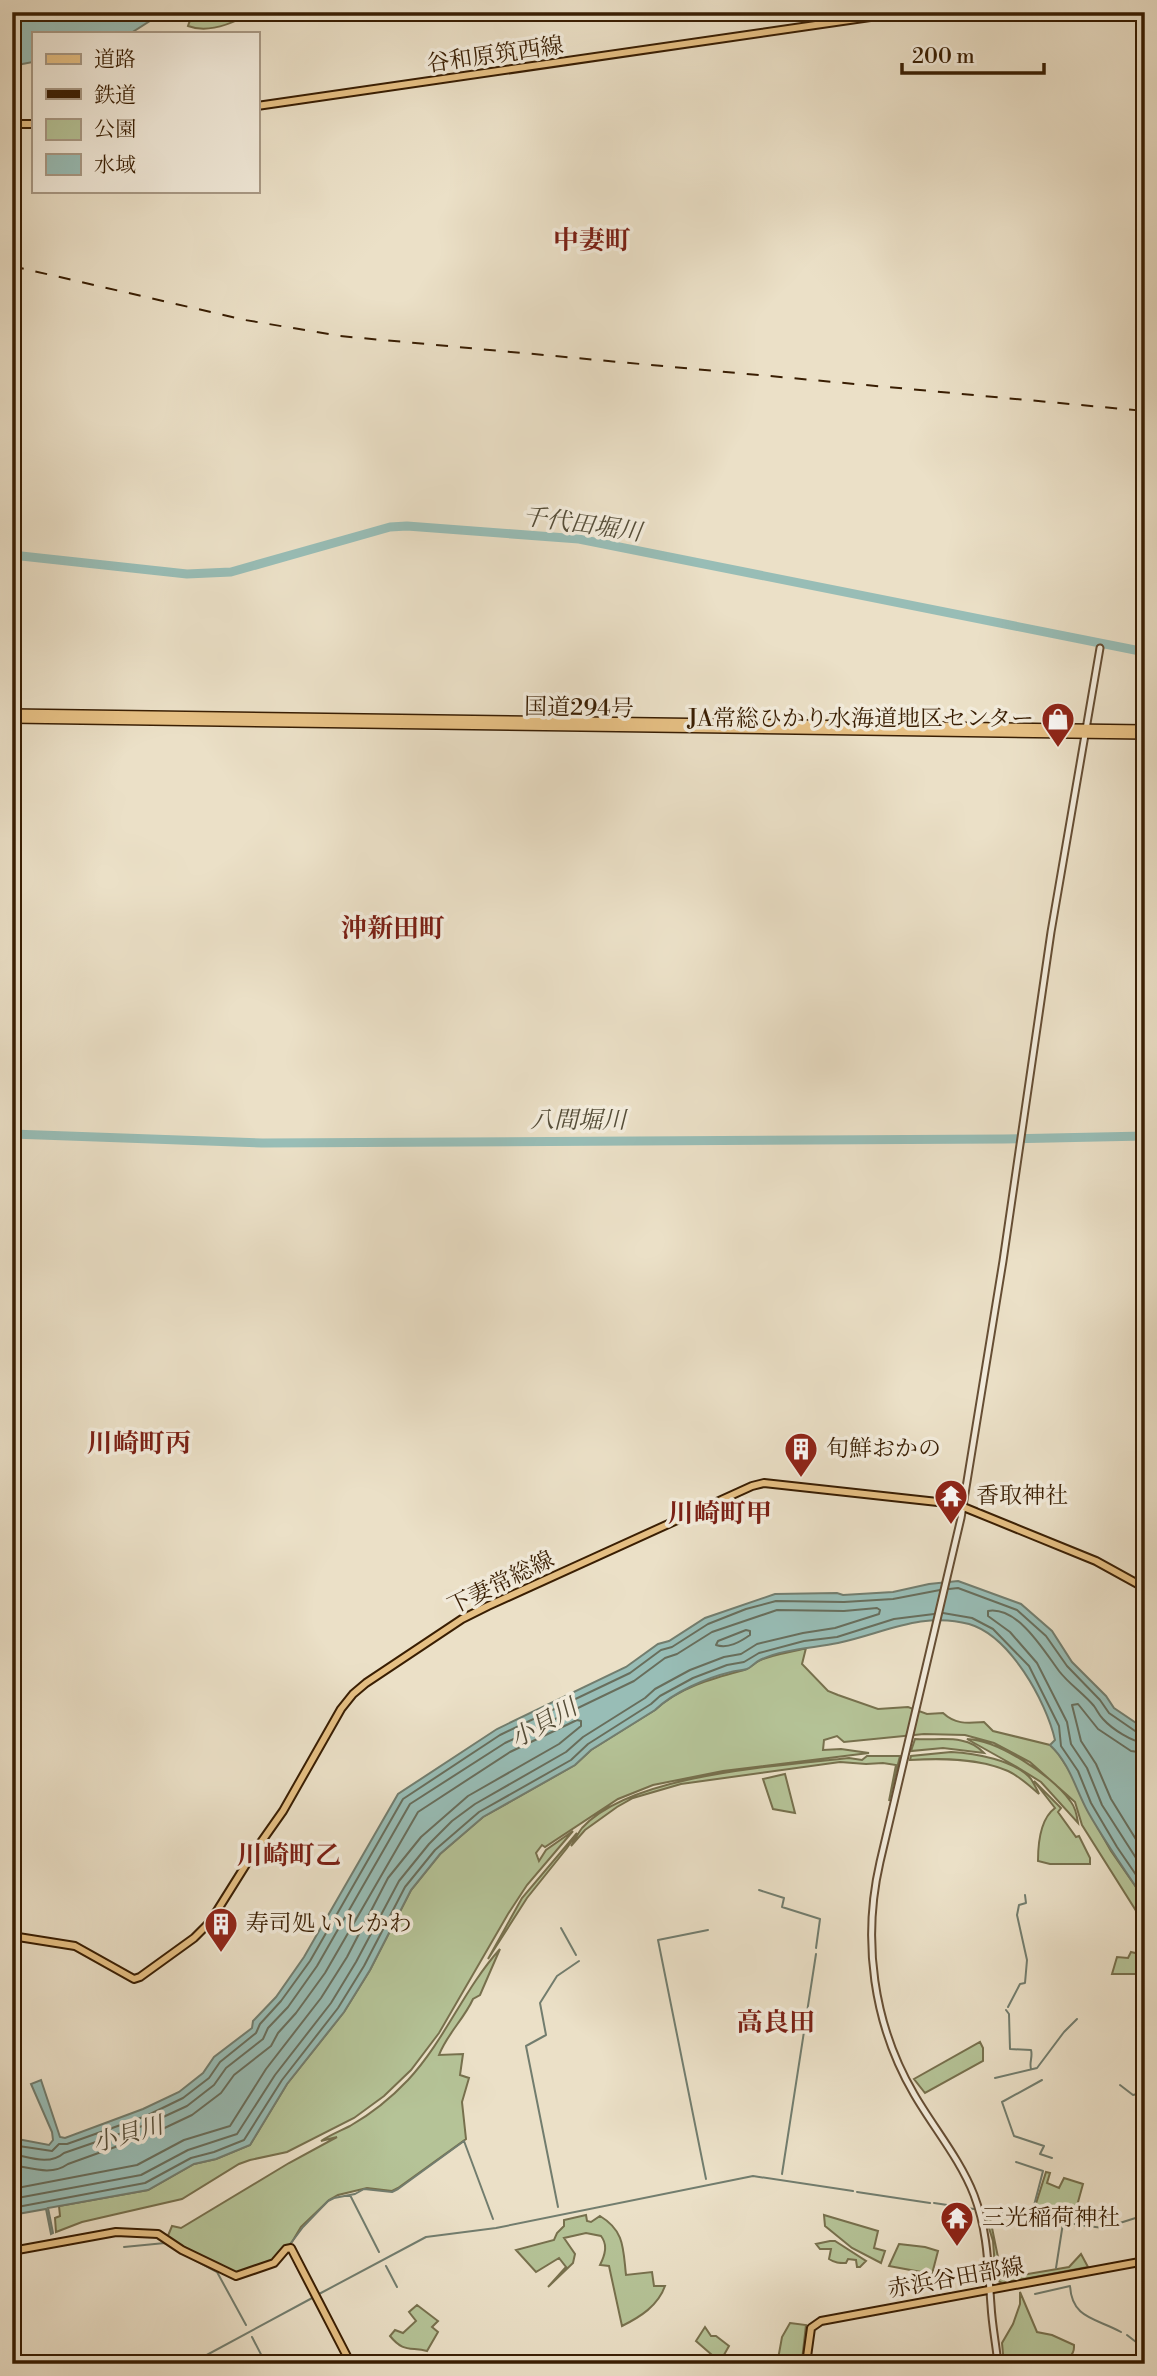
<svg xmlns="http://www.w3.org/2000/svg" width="1157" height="2376" font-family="'Libre Bodoni','Noto Serif JP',serif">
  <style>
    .green { fill: #b5c397; stroke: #77704d; stroke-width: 2 }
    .water { fill: #98bdb6; stroke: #727d6e; stroke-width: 2 }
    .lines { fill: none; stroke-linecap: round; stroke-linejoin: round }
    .shore { stroke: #686e5c; stroke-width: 2 }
    .stream { stroke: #727d6e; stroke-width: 2 }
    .river { stroke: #98bdb6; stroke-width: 9 }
    .minor-casing { stroke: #664e34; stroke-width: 9 }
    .major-casing { stroke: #391e03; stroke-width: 10 }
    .highway-casing { stroke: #391e03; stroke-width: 10 }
    .minor { stroke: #f2ebdb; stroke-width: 5 }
    .major { stroke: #e6c084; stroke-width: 6 }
    .highway { stroke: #e6c084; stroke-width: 7 }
    .rail { stroke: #391e03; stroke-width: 2; stroke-dasharray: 12 12; stroke-linecap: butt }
    .labels { text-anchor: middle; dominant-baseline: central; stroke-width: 7; stroke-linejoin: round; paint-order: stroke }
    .street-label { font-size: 23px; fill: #391e03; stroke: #f2ebdb }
    .poi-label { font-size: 23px; fill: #391e03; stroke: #f2ebdb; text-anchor: start }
    .water-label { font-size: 24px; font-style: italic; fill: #564e39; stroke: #f2ebdb }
    .quarter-label { font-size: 26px; font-weight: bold; fill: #7a1f14; stroke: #f2ebdb }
  </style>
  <rect width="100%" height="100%" fill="#ebe0c7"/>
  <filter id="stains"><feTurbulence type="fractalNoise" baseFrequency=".00286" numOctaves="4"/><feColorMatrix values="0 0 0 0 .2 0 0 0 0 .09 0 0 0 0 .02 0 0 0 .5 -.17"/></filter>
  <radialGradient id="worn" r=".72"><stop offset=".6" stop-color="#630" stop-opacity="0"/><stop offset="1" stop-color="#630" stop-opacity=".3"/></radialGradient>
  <path class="green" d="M193,12H253C234,23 209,34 188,26Z
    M806,1648L802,1664L828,1691L838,1695L878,1709L908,1707L927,1714L943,1713C956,1725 968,1723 984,1722L993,1731L1050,1745L1058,1753L1072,1775L1085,1805L1111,1851L1145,1900V1925L1082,1825L1075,1802L1030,1762L994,1743L965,1735L924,1734L844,1742L837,1736L824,1740L823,1750L841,1749L869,1753L723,1771L653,1785L618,1799L545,1847L542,1845L536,1853L539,1861L546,1850L573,1831L527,1885L508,1914L439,2033L411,2070L384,2096L354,2118L287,2152L250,2160L239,2164L182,2199L82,2222L56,2232L55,2218L60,2216L59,2206L148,2190L194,2164L216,2159L250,2145L287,2084L344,2012L370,1970L411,1890L440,1854L483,1817L575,1765L591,1750L655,1710C679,1687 714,1678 744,1670C751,1668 756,1661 763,1659C777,1654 792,1652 806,1648Z
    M915,1739C939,1741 966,1733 984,1753L943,1748L911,1751Z
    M967,1739C998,1740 1053,1776 1071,1802C1075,1807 1077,1816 1078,1823L1041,1782L1017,1767Z
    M951,1752C974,1753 1015,1760 1031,1779C1034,1784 1037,1789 1039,1794C1030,1786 1019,1776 1008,1771C979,1758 942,1758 910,1760L911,1756Z
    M867,1756H900L889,1801L896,1765L883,1763L866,1764L840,1762L681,1784L633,1798L617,1807L585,1830L571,1846C575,1840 578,1833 582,1828C631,1774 778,1766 849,1758L862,1760Z
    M785,1774L795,1813L773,1809L763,1779Z
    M1034,1781L1061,1808L1058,1812L1076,1837L1079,1836L1090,1858V1864H1050L1038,1861C1038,1843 1040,1819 1055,1808Z
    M577,1833L567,1848L527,1898L488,1959L522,1898Z
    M500,1949L480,1995L473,1999C464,2019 447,2034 439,2055L463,2054L460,2075L469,2078L462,2102L466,2139L398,2188L392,2191L367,2188L338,2195L329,2200L301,2227L292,2242L273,2263L235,2274L167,2238L172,2226L181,2228L289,2163L337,2137L321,2141C330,2135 340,2131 350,2126C371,2114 391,2098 408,2080C445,2040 464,1989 500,1949Z
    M1131,1952L1144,1955L1136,1974H1112L1117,1957L1128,1958Z
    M980,2042L983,2048V2061L925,2093L914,2079Z
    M1046,2172L1050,2173L1047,2183L1059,2188L1064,2178L1083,2184L1073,2220L1033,2213Z
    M984,2212L989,2213L999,2262V2279L1069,2267L1081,2254L1088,2267L1002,2283L996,2280L993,2241Z
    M586,2215L587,2221L591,2222L600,2216C625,2231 623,2249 626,2275L652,2272L654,2286H665C658,2306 640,2317 622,2326L609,2266L600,2265C605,2255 608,2245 601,2236L586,2233L564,2238L575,2254L573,2263L548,2287L566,2267L559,2258L536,2272L516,2250L554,2240L557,2233L564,2226V2220Z
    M824,2215L878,2231L874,2248L885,2251L881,2263L852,2248L825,2226Z
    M830,2241H835L866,2261L860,2267H857L856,2260L848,2259L846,2263C839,2263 835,2263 829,2259L831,2249H820L816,2244Z
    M899,2244L925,2247L938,2251L932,2274L889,2266Z
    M1020,2292L1037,2332L1052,2335L1074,2345C1076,2372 1022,2364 1004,2364L1002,2343L1013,2324L1020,2304Z
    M417,2305L438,2321L432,2327L438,2332L427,2351C409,2347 403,2352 390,2336L395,2330L403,2333L416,2321L409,2312Z
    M790,2323L806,2325L802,2360L778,2359L782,2337Z
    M705,2327L711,2336H716L729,2346L720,2362L696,2341Z"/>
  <path class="water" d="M12,12H164L131,33H33V62L12,66Z
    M958,1581L1021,1604L1052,1631L1072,1662L1106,1696L1114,1708L1145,1729V1900C1125,1871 1105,1842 1088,1812C1075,1788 1070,1764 1050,1745L1055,1740C1046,1701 1010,1636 969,1624C922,1611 882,1634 838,1643C814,1648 782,1649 760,1660C755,1662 752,1667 747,1669C742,1671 736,1670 731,1672C706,1678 674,1692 655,1710L591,1750L575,1765L483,1817L440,1854L411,1890L370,1970L344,2012L287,2084L250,2145L216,2159L194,2164L148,2190L48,2208L53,2233L51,2234L46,2209L12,2215V2138L49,2145L53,2140L52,2132L31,2084L41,2080L60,2137L65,2138L143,2109L179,2092L203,2073L214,2057L252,2028L253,2021L276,1997L304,1957L398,1794L497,1729L626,1667L658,1644L669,1641L705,1618L775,1594L837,1593L843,1595L893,1592L929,1584Z"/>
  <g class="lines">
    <path class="shore" d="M949,1589L958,1588L1017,1610L1046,1636L1067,1666L1100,1700L1109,1713L1138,1733L1145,1734
      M943,1613L972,1618L993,1629L1029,1666L1059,1726L1061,1746L1078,1771L1091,1803L1117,1847L1145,1888
      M746,1630L750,1631V1635C740,1642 728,1649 716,1645L718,1641Z
      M1145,1743C1132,1742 1112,1729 1103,1719C1099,1715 1097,1710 1094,1706C1083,1693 1069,1684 1059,1671C1044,1651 1018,1606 988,1611V1616L1010,1632L1037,1663L1067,1722L1071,1744L1087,1768L1102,1805L1145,1872
      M1145,1753L1131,1751L1098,1729L1078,1704L1072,1705L1081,1741L1096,1764L1111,1799L1145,1854
      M12,2145L52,2151L59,2144H67L146,2116L183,2098L209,2078L220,2062L256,2033L260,2024L281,2001L310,1961L403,1799L500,1735L630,1673L661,1650L672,1647L708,1624L746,1609L776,1601L844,1602L893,1599L940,1590
      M12,2154C29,2157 49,2166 64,2153L148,2124L187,2106L214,2085L226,2068L263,2039L268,2028L288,2007L317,1966L410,1804L505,1743L634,1681L665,1658L677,1654L712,1632L777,1610L844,1611L877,1608L880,1610L879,1614L835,1628L803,1633L757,1644L741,1654L724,1657L690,1670L655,1689L645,1698L583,1737L566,1752L475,1804L452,1821L429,1844L399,1881L356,1962L331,2003L275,2075L237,2134L188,2150L141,2175L12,2199
      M12,2165C32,2168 51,2176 68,2164L154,2133L192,2115L221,2093L234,2075L271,2046L278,2033L296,2013L325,1973L418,1812L510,1752L577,1720L581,1721V1726L559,1744L468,1796L421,1837L388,1878L347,1957L321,1998L266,2069L230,2126L184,2140L137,2165L12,2189
      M12,2208L145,2183L191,2158L214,2152L244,2140L282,2080L338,2008L364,1966L405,1887L435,1850L479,1812L571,1760L588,1744L651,1704L660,1696L693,1678L727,1665L744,1662L759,1653L804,1641L837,1637L894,1619L934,1614"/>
    <path class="stream" d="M759,1890L784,1898L782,1907L820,1919L816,1948
      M561,1928L576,1955
      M1008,2007L1020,1984L1025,1983L1027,1960L1017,1915L1019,1905L1026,1903L1025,1895
      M1006,2010L1009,2014L1010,2049L1031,2050C1033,2057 1029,2062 1031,2069
      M995,2078L1037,2068L1064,2032L1077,2019
      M1042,2080L1002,2102L1014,2136L1044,2146L1040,2154L1052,2158
      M1120,2085L1133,2095L1145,2092
      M1016,2162L1043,2171L1031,2217
      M782,2174L816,1954
      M706,2179L658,1940L708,1930
      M857,2192L930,2203
      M350,2195L379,2252
      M934,2203L974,2209
      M558,2207L526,2046L546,2035L540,2003L557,1976L579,1961
      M986,2211L1074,2224
      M1078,2225L1104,2228L1145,2215
      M291,2243L303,2227L328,2201L334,2198L355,2194L364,2189L392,2192L398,2189L464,2141L493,2219
      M124,2247L165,2243L174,2248
      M191,2258L217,2272L246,2325
      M386,2266L397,2287
      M1056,2268L1063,2223
      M319,2294L426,2237L496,2228L753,2176L853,2191
      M1035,2294L1070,2286C1072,2319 1096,2318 1121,2332
      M1127,2335L1145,2349
      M252,2337L266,2364
      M190,2364L314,2297"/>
    <path class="river" d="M12,555L187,574L231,572L390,527L407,526L579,539L1145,652
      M12,1134L262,1143L1004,1139L1145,1136"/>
    <defs>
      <path id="minor" d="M998,2364C996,2344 992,2325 991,2305C988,2267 988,2232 974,2195C960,2159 933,2127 914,2094C873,2024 862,1940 880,1862L961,1518L1003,1261L1051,932L1100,648"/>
      <path id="major" d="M257,106L905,12
        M12,124H33
        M12,1936L75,1946L134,1979L140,1977L194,1938L210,1922L252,1855L283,1811L341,1709L353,1694L366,1683L462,1619L488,1606L752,1486L764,1483L956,1504L1096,1561L1145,1588
        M12,2251L116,2232L158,2234L182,2250L236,2276L274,2263L286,2249L291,2248L351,2364
        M806,2364L811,2328L821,2321L1145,2261"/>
      <path id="highway" d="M12,713L1145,729
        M12,719L1145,735"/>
    </defs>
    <use href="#minor" class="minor-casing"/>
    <use href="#major" class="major-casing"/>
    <use href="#highway" class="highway-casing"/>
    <use href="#minor" class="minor"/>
    <use href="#major" class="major"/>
    <use href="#highway" class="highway"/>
    <path class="rail" d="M12,266L245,320L340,336L1145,411"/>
  </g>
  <defs>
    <symbol id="shop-pin" viewBox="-11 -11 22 30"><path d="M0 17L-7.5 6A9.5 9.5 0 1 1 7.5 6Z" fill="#8f2418" stroke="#f2ebdb"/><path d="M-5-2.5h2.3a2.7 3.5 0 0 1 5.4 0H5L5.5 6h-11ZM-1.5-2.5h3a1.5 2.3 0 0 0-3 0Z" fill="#fff"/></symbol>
    <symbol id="building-pin" viewBox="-11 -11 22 30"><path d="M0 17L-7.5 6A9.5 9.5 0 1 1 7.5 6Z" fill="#8f2418" stroke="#f2ebdb"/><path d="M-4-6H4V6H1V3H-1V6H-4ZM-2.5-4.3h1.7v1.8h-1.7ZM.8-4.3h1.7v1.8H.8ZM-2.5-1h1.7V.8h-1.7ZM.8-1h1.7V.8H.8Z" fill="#fff"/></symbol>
    <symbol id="temple-pin" viewBox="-11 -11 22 30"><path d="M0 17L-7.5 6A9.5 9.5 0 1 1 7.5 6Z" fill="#8f2418" stroke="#f2ebdb"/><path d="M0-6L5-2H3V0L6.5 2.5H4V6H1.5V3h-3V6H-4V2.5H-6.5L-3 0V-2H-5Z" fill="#fff"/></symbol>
  </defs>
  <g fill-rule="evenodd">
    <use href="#shop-pin" x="1039" y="700" width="38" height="52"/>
    <use href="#building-pin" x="782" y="1430" width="38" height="52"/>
    <use href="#temple-pin" x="932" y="1477" width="38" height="52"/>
    <use href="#building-pin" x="202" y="1905" width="38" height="52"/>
    <use href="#temple-pin" x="938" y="2199" width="38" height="52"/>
  </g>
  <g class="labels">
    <g class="street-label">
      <text transform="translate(495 55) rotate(-8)">谷和原筑西線</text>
      <text transform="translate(579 708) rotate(1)">国道294号</text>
      <text transform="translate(501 1583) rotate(-26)">下妻常総線</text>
      <text transform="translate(956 2278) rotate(-10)">赤浜谷田部線</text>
    </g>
    <g class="poi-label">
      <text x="1034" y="719" text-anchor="end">JA常総ひかり水海道地区センター</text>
      <text x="826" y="1449">旬鮮おかの</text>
      <text x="976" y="1496">香取神社</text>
      <text x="246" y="1924">寿司処 いしかわ</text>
      <text x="982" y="2218">三光稲荷神社</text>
    </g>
    <g class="water-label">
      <text transform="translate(582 525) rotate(8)">千代田堀川</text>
      <text x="578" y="1121">八間堀川</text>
      <text transform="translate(544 1724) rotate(-30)">小貝川</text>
      <text transform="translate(128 2135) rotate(-16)">小貝川</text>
    </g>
    <g class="quarter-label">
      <text x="592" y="241">中妻町</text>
      <text x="393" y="929">沖新田町</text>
      <text x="139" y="1444">川崎町丙</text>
      <text x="720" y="1514">川崎町甲</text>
      <text x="289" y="1856">川崎町乙</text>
      <text x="776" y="2023">高良田</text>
    </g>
  </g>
  <rect width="1157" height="2376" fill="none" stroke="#ebe0c7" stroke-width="42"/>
  <rect x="14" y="14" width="1129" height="2348" fill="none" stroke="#391e03" stroke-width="3.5"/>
  <rect x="21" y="21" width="1115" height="2334" fill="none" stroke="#391e03" stroke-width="2"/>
  <rect x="32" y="32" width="228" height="161" fill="#f2ebdb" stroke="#a89985" stroke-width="2"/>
  <rect x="46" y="54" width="35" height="10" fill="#e6c084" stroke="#a89985" stroke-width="2"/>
  <text x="94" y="66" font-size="21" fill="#391e03">道路</text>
  <rect x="46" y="89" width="35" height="10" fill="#391e03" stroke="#a89985" stroke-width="2"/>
  <text x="94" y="102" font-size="21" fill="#391e03">鉄道</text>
  <rect x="46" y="119" width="35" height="21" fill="#b5c397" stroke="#a89985" stroke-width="2"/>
  <text x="94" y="136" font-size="21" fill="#391e03">公園</text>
  <rect x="46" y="154" width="35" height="21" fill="#98bdb6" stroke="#a89985" stroke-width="2"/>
  <text x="94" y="172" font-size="21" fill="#391e03">水域</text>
  <path d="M902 63v10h142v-10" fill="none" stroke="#391e03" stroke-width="3.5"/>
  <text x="912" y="63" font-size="21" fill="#391e03" stroke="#f2ebdb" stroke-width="5" paint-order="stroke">200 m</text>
  <rect width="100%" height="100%" filter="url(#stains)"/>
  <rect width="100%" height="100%" fill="url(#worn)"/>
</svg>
